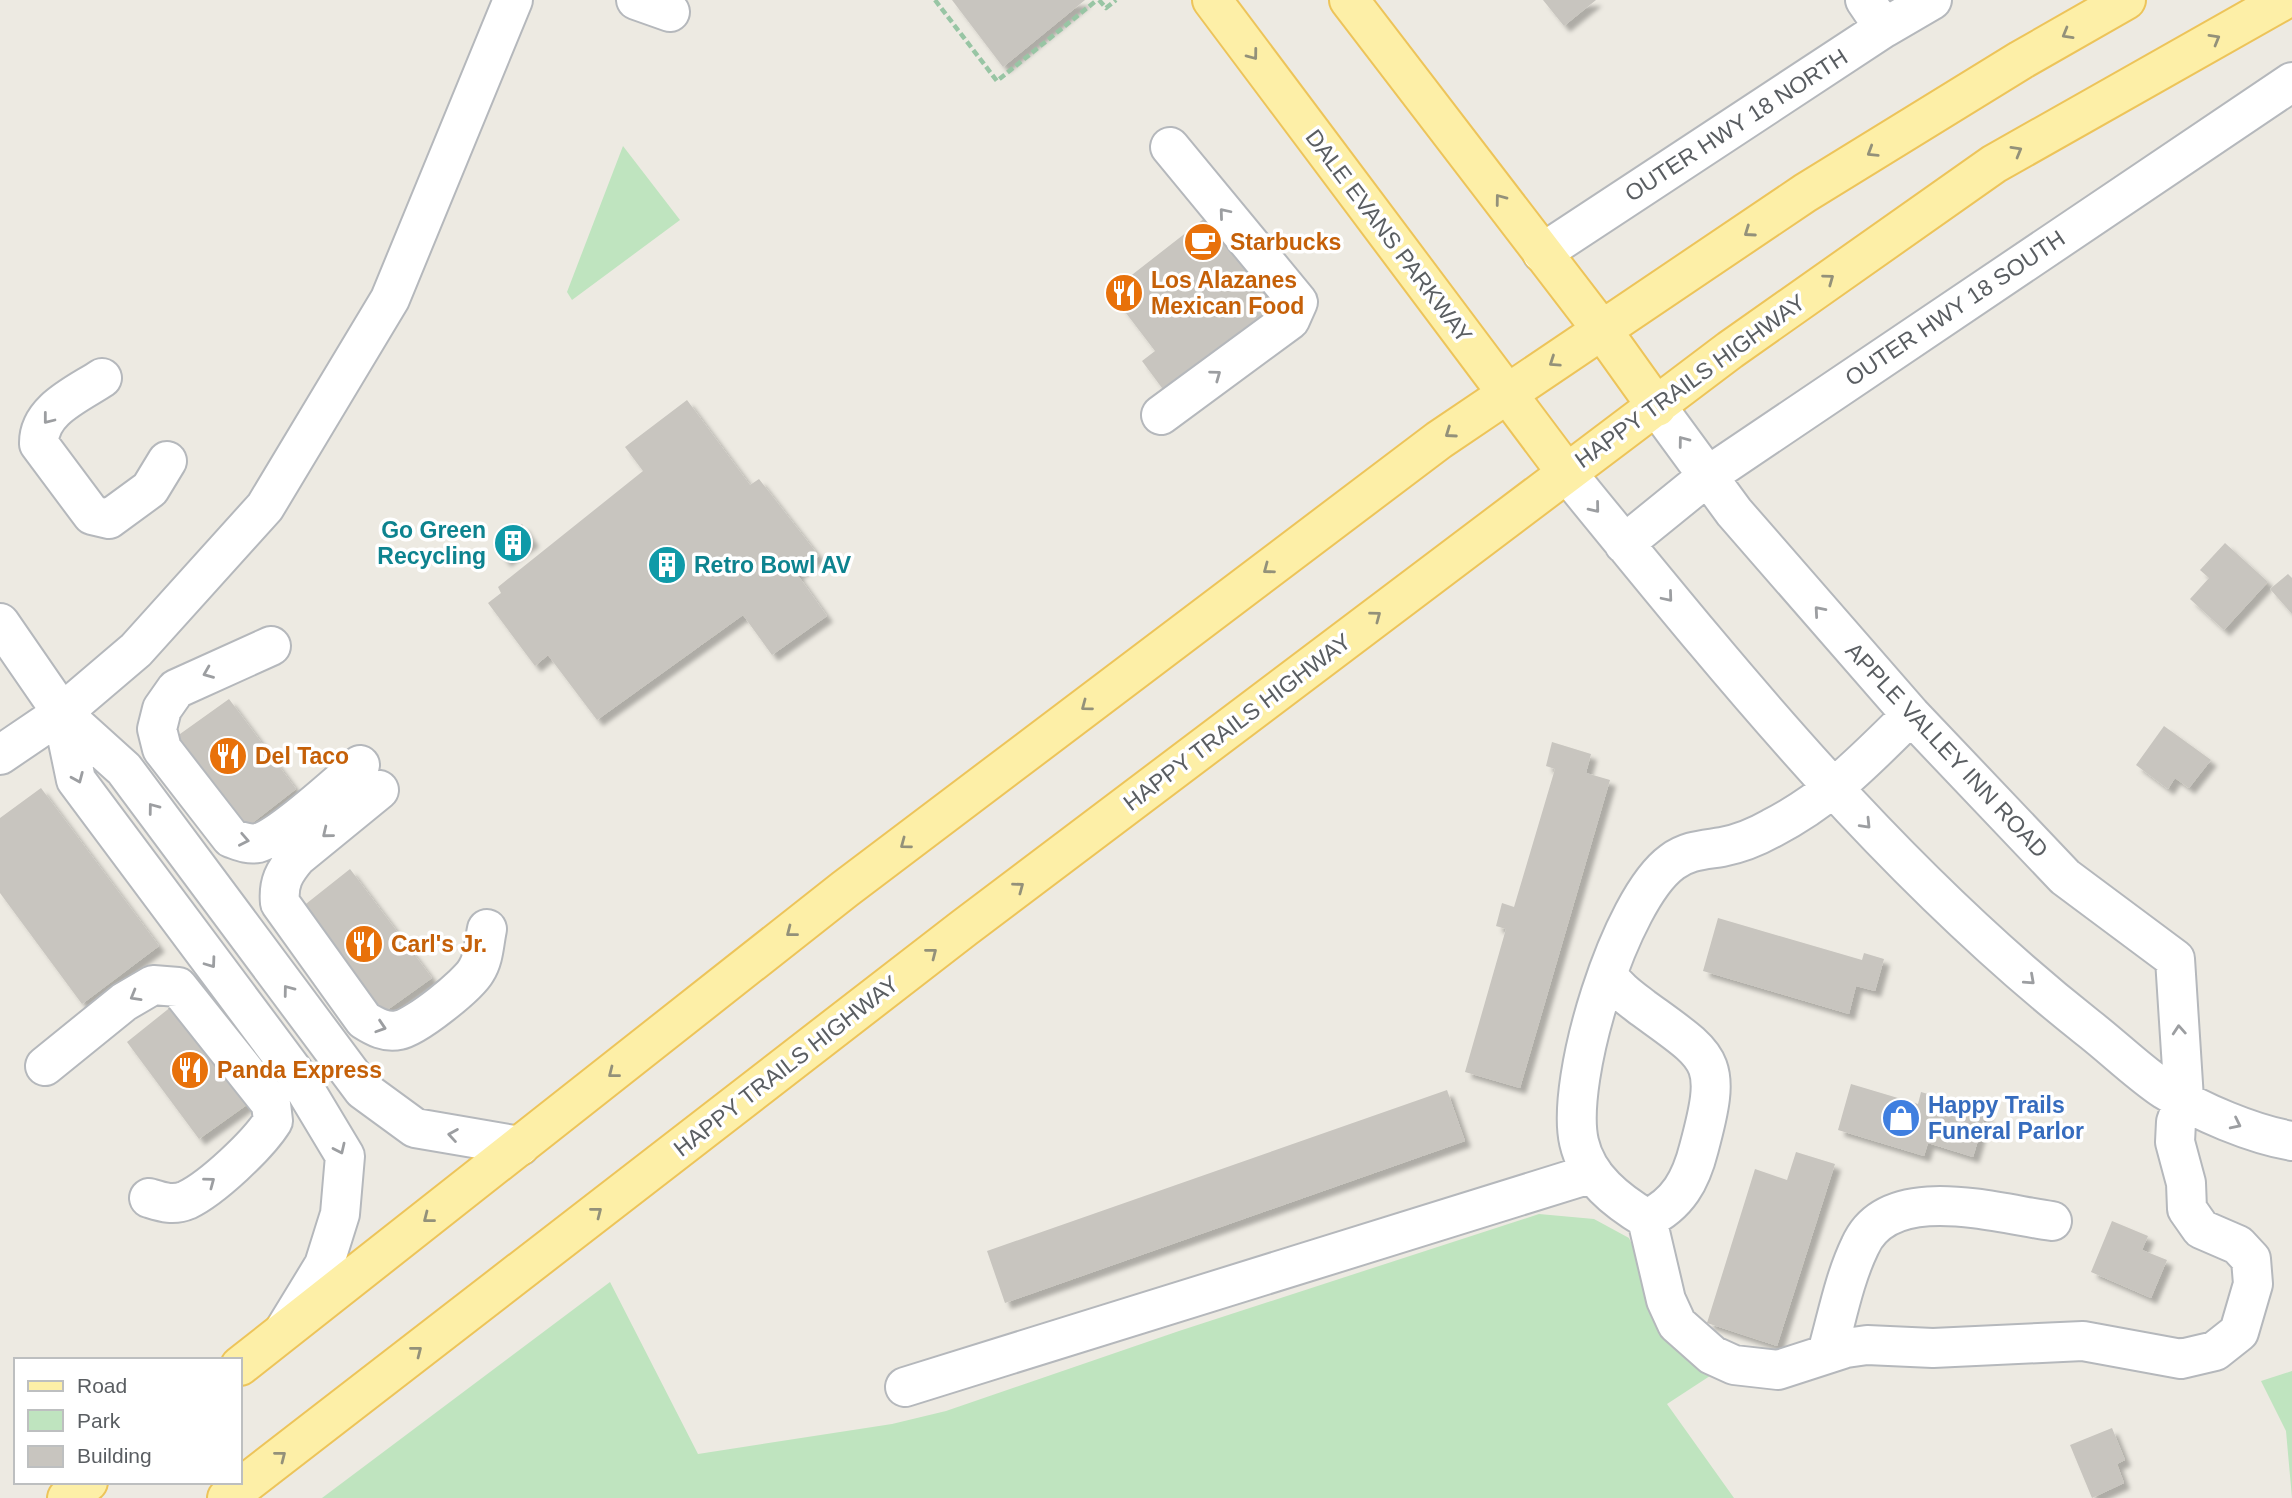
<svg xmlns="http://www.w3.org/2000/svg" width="2292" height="1498" font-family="Helvetica,sans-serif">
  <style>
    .green { fill: #bfe4bf }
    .building { fill: #c8c5bf; filter: url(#shadow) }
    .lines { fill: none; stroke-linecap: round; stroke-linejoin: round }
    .minor-casing { stroke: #b5b8bc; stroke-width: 42 }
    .major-casing { stroke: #edc45a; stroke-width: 42 }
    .path { stroke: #98c5a4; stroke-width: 4.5; stroke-dasharray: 7 3.5; stroke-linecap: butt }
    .minor { stroke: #fff; stroke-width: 38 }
    .major { stroke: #fdefa7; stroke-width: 38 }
    .oneway { stroke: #93917a }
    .oneway2 { stroke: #9c9ea1 }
    .labels { text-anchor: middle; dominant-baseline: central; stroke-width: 7; stroke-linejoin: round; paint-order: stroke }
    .street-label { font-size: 23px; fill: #5a5e62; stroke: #fff }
    .food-label { font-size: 23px; font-weight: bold; fill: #c56008; stroke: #fff; text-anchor: start }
    .culture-label { font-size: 23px; font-weight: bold; fill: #0d838f; stroke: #fff; text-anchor: end }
    .shop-label { font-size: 23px; font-weight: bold; fill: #366cbe; stroke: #fff; text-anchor: start }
  </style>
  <defs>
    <filter id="shadow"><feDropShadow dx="6" dy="6" stdDeviation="2" flood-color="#0004"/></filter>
  </defs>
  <rect width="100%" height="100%" fill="#edeae2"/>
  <path class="green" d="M623,146L680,220L572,300L567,292Z
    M1539,1214L1594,1219L1629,1238L1647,1278L1716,1372L1667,1404L1734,1498H322L610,1282L698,1454L892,1424L946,1411L1179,1331Z
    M2292,1371V1498L2286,1431L2261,1381Z"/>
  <path class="building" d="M952,0H1085L1003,67Z
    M1543,0H1596L1564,26Z
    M1210,214L1285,306L1168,396L1142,361L1155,351L1110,292Z
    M687,400L750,485L759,479L819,556L797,574L827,616L772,655L743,615L597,720L548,655L535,666L488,603L501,593L498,587L643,471L625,447Z
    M522,524L533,541L505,561L493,545Z
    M2225,543L2268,582L2224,630L2190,599L2209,578L2200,570Z
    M2288,574L2292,578V614L2270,589Z
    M229,699L296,789L242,831L173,739Z
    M2164,726L2211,760L2189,788L2175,778L2168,789L2136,765Z
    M1552,742L1591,754L1586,773L1610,780L1520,1088L1465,1072L1506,929L1496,926L1502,903L1514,907L1555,769L1546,766Z
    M41,788L159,946L82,1004L0,893V818Z
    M350,869L432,978L376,1018L297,911Z
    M1718,918L1862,960L1864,953L1884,959L1875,991L1856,986L1849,1014L1703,971Z
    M177,1002L255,1099L199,1139L127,1042Z
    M1851,1084L1918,1104L1921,1092L1987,1111L1973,1157L1928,1143L1924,1156L1838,1130Z
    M1447,1090L1465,1141L1005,1303L987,1251Z
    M1796,1152L1835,1164L1777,1346L1707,1323L1755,1169L1787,1180Z
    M2112,1221L2148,1236L2142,1250L2167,1260L2151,1298L2091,1272Z
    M2112,1428L2125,1460L2117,1464L2124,1483L2092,1498L2070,1445Z"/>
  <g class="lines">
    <defs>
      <path id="minor" d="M636,0L670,12
        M1865,0L1884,28
        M1542,253L1884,28L1932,0
        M102,378C78,394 38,410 39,444L92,515L109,519L150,489L167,461
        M1657,407L1734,512L1911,715L2065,877L2175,959L2184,1099L2176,1122L2175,1142L2186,1183L2187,1209L2201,1229L2238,1245L2251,1259L2253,1284L2239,1332L2215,1351L2181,1359L2083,1341L1933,1348L1867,1345L1846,1348L1778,1370L1734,1365L1712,1355L1677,1324L1666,1300L1647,1219C1617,1201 1587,1178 1579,1142C1565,1080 1620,900 1672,862C1688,850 1704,850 1722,847C1738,844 1758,836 1772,828C1830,798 1865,760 1911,715
        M1161,415L1290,320L1298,302L1170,147
        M1566,472C1727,669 1886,868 2087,1027C2113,1047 2138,1072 2165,1090C2200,1112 2252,1134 2292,1141
        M1624,544L1709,475L2292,82
        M0,623L62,713L124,769L363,1090L415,1128L520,1146
        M271,646L176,689L162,709L157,729L162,749L231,838C240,841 248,845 258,843C281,837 339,783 360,765
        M62,713L76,780L297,1076L345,1156L340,1214L324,1265L285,1329
        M0,755L62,713L136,650L265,507L390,299L513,0
        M379,790L297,857C284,872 278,883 280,903L364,1020C375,1027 386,1033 399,1030C416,1027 468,985 476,971C484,959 484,943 487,929
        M1608,975C1617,989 1630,998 1643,1008C1713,1059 1723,1059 1699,1148C1691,1180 1678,1204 1647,1219
        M45,1066L124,1002L153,985L178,987L271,1104L273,1121C258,1145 212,1188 187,1200C173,1206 162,1202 149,1198
        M1827,1353C1837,1318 1844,1279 1860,1246C1889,1180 1998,1214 2052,1221
        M905,1387L1593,1173"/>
      <path id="major" d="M1212,0L1566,472
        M1349,0L1602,330L1657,407
        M240,1366L845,889L1439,440L1805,193L2021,60L2126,0
        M67,1498L88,1482
        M227,1498L964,928L1730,350L1994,164L2284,0"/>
    </defs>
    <use href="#minor" class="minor-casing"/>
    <use href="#major" class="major-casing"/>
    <path class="path" d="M935,0L997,81L1097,0
      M1099,0L1106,8L1116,0"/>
    <use href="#minor" class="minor"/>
    <use href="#major" class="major"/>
  </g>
  <defs><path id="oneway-chevron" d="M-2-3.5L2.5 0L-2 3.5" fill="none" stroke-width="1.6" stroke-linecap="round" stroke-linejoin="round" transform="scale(1.75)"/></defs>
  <g class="oneway">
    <use href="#oneway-chevron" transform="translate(2067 34) rotate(150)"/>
    <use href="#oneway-chevron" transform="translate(2215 39) rotate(-30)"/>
    <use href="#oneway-chevron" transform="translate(1253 55) rotate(53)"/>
    <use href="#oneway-chevron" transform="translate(2017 151) rotate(-30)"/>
    <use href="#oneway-chevron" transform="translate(1872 152) rotate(148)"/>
    <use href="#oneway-chevron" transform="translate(1500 199) rotate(-127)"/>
    <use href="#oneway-chevron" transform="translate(1749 232) rotate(145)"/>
    <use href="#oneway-chevron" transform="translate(1829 279) rotate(-36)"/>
    <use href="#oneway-chevron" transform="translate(1554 362) rotate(146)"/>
    <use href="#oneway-chevron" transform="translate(1450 433) rotate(145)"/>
    <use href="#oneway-chevron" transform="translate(1268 569) rotate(143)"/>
    <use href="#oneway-chevron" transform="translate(1376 616) rotate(-37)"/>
    <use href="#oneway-chevron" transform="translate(1086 706) rotate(143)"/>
    <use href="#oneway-chevron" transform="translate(905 844) rotate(143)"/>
    <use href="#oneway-chevron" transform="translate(1019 887) rotate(-37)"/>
    <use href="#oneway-chevron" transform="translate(791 932) rotate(142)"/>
    <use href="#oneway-chevron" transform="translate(932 953) rotate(-38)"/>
    <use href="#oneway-chevron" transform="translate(613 1073) rotate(142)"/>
    <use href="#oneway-chevron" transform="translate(597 1212) rotate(-38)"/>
    <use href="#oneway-chevron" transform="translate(428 1218) rotate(142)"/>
    <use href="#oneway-chevron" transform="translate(417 1351) rotate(-38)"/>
    <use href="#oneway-chevron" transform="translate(281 1456) rotate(-38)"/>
  </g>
  <g class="oneway2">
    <use href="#oneway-chevron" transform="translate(1224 213) rotate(-130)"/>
    <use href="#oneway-chevron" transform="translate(1216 375) rotate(-36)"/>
    <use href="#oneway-chevron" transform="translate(48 419) rotate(128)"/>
    <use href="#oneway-chevron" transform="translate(1683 441) rotate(-127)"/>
    <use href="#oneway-chevron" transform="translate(1595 508) rotate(51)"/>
    <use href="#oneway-chevron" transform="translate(1668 597) rotate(50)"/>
    <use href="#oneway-chevron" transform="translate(1819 611) rotate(-131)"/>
    <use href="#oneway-chevron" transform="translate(208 673) rotate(158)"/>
    <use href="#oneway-chevron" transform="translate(78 778) rotate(67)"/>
    <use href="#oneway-chevron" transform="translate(153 808) rotate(-127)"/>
    <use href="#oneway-chevron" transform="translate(1866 824) rotate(46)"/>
    <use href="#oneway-chevron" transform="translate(327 833) rotate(141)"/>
    <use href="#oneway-chevron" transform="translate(244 840) rotate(11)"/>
    <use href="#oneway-chevron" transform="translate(211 963) rotate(54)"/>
    <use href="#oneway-chevron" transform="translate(2030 980) rotate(42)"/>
    <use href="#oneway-chevron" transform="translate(288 990) rotate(-127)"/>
    <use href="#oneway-chevron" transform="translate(135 996) rotate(150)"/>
    <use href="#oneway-chevron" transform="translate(381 1027) rotate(18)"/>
    <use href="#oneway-chevron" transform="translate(2179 1030) rotate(-94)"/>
    <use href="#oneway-chevron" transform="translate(2236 1124) rotate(26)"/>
    <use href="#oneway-chevron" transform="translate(453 1135) rotate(-171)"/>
    <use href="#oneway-chevron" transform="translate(340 1149) rotate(65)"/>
    <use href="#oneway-chevron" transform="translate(210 1182) rotate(-37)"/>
  </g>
  <defs>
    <symbol id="cafe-disc" viewBox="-11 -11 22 22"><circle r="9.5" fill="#e8710a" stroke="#fff"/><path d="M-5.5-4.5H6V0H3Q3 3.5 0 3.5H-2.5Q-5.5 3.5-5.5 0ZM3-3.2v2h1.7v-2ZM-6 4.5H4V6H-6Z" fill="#fff"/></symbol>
    <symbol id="restaurant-disc" viewBox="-11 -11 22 22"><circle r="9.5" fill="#e8710a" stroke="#fff"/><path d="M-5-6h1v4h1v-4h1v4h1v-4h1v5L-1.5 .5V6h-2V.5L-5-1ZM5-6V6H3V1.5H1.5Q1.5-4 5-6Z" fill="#fff"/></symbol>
    <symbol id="building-disc" viewBox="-11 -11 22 22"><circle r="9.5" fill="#0f9aa8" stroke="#fff"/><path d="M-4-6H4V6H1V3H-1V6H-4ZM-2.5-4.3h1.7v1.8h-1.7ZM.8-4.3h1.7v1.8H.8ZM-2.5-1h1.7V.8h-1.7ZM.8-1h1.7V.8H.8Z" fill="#fff"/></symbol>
    <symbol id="shop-disc" viewBox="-11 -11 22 22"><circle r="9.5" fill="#3f7fe0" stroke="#fff"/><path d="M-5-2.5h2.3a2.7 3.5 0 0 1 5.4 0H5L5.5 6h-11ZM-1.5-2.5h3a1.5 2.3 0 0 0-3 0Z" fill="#fff"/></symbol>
  </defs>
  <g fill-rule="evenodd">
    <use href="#cafe-disc" x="1181" y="220" width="44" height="44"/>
    <use href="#restaurant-disc" x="1102" y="271" width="44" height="44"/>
    <use href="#building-disc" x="491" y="521" width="44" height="44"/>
    <use href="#building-disc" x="645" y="543" width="44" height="44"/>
    <use href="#restaurant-disc" x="206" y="734" width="44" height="44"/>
    <use href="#restaurant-disc" x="342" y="922" width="44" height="44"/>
    <use href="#restaurant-disc" x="168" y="1048" width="44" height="44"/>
    <use href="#shop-disc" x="1879" y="1096" width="44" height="44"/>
  </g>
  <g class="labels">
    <g class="street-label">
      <text transform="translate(1736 125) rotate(-33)">OUTER HWY 18 NORTH</text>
      <text transform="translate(1389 236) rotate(53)">DALE EVANS PARKWAY</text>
      <text transform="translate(1955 308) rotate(-34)">OUTER HWY 18 SOUTH</text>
      <text transform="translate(1690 381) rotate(-36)">HAPPY TRAILS HIGHWAY</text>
      <text transform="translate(1237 722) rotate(-37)">HAPPY TRAILS HIGHWAY</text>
      <text transform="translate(1947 750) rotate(47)">APPLE VALLEY INN ROAD</text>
      <text transform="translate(786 1066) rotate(-38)">HAPPY TRAILS HIGHWAY</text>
    </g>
    <g class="food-label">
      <text x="1230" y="242">Starbucks</text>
      <text x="1151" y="280">Los Alazanes<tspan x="1151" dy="26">Mexican Food</tspan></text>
      <text x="255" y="756">Del Taco</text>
      <text x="391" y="944">Carl's Jr.</text>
      <text x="217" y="1070">Panda Express</text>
    </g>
    <g class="culture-label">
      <text x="486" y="530">Go Green<tspan x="486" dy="26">Recycling</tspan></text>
      <text x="694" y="565" text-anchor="start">Retro Bowl AV</text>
    </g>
    <g class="shop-label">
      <text x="1928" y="1105">Happy Trails<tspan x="1928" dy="26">Funeral Parlor</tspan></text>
    </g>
  </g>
  <rect x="14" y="1358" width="228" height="126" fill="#ffffff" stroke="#bdbfc0" stroke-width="2"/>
  <rect x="28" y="1381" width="35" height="10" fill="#fdefa7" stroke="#bdbfc0" stroke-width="2"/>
  <text x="77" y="1393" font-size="21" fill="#5a5e62">Road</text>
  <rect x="28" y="1410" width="35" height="21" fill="#bfe4bf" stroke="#bdbfc0" stroke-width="2"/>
  <text x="77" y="1428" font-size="21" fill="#5a5e62">Park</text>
  <rect x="28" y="1446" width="35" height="21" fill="#c8c5bf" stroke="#bdbfc0" stroke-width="2"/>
  <text x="77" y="1463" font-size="21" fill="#5a5e62">Building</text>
</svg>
